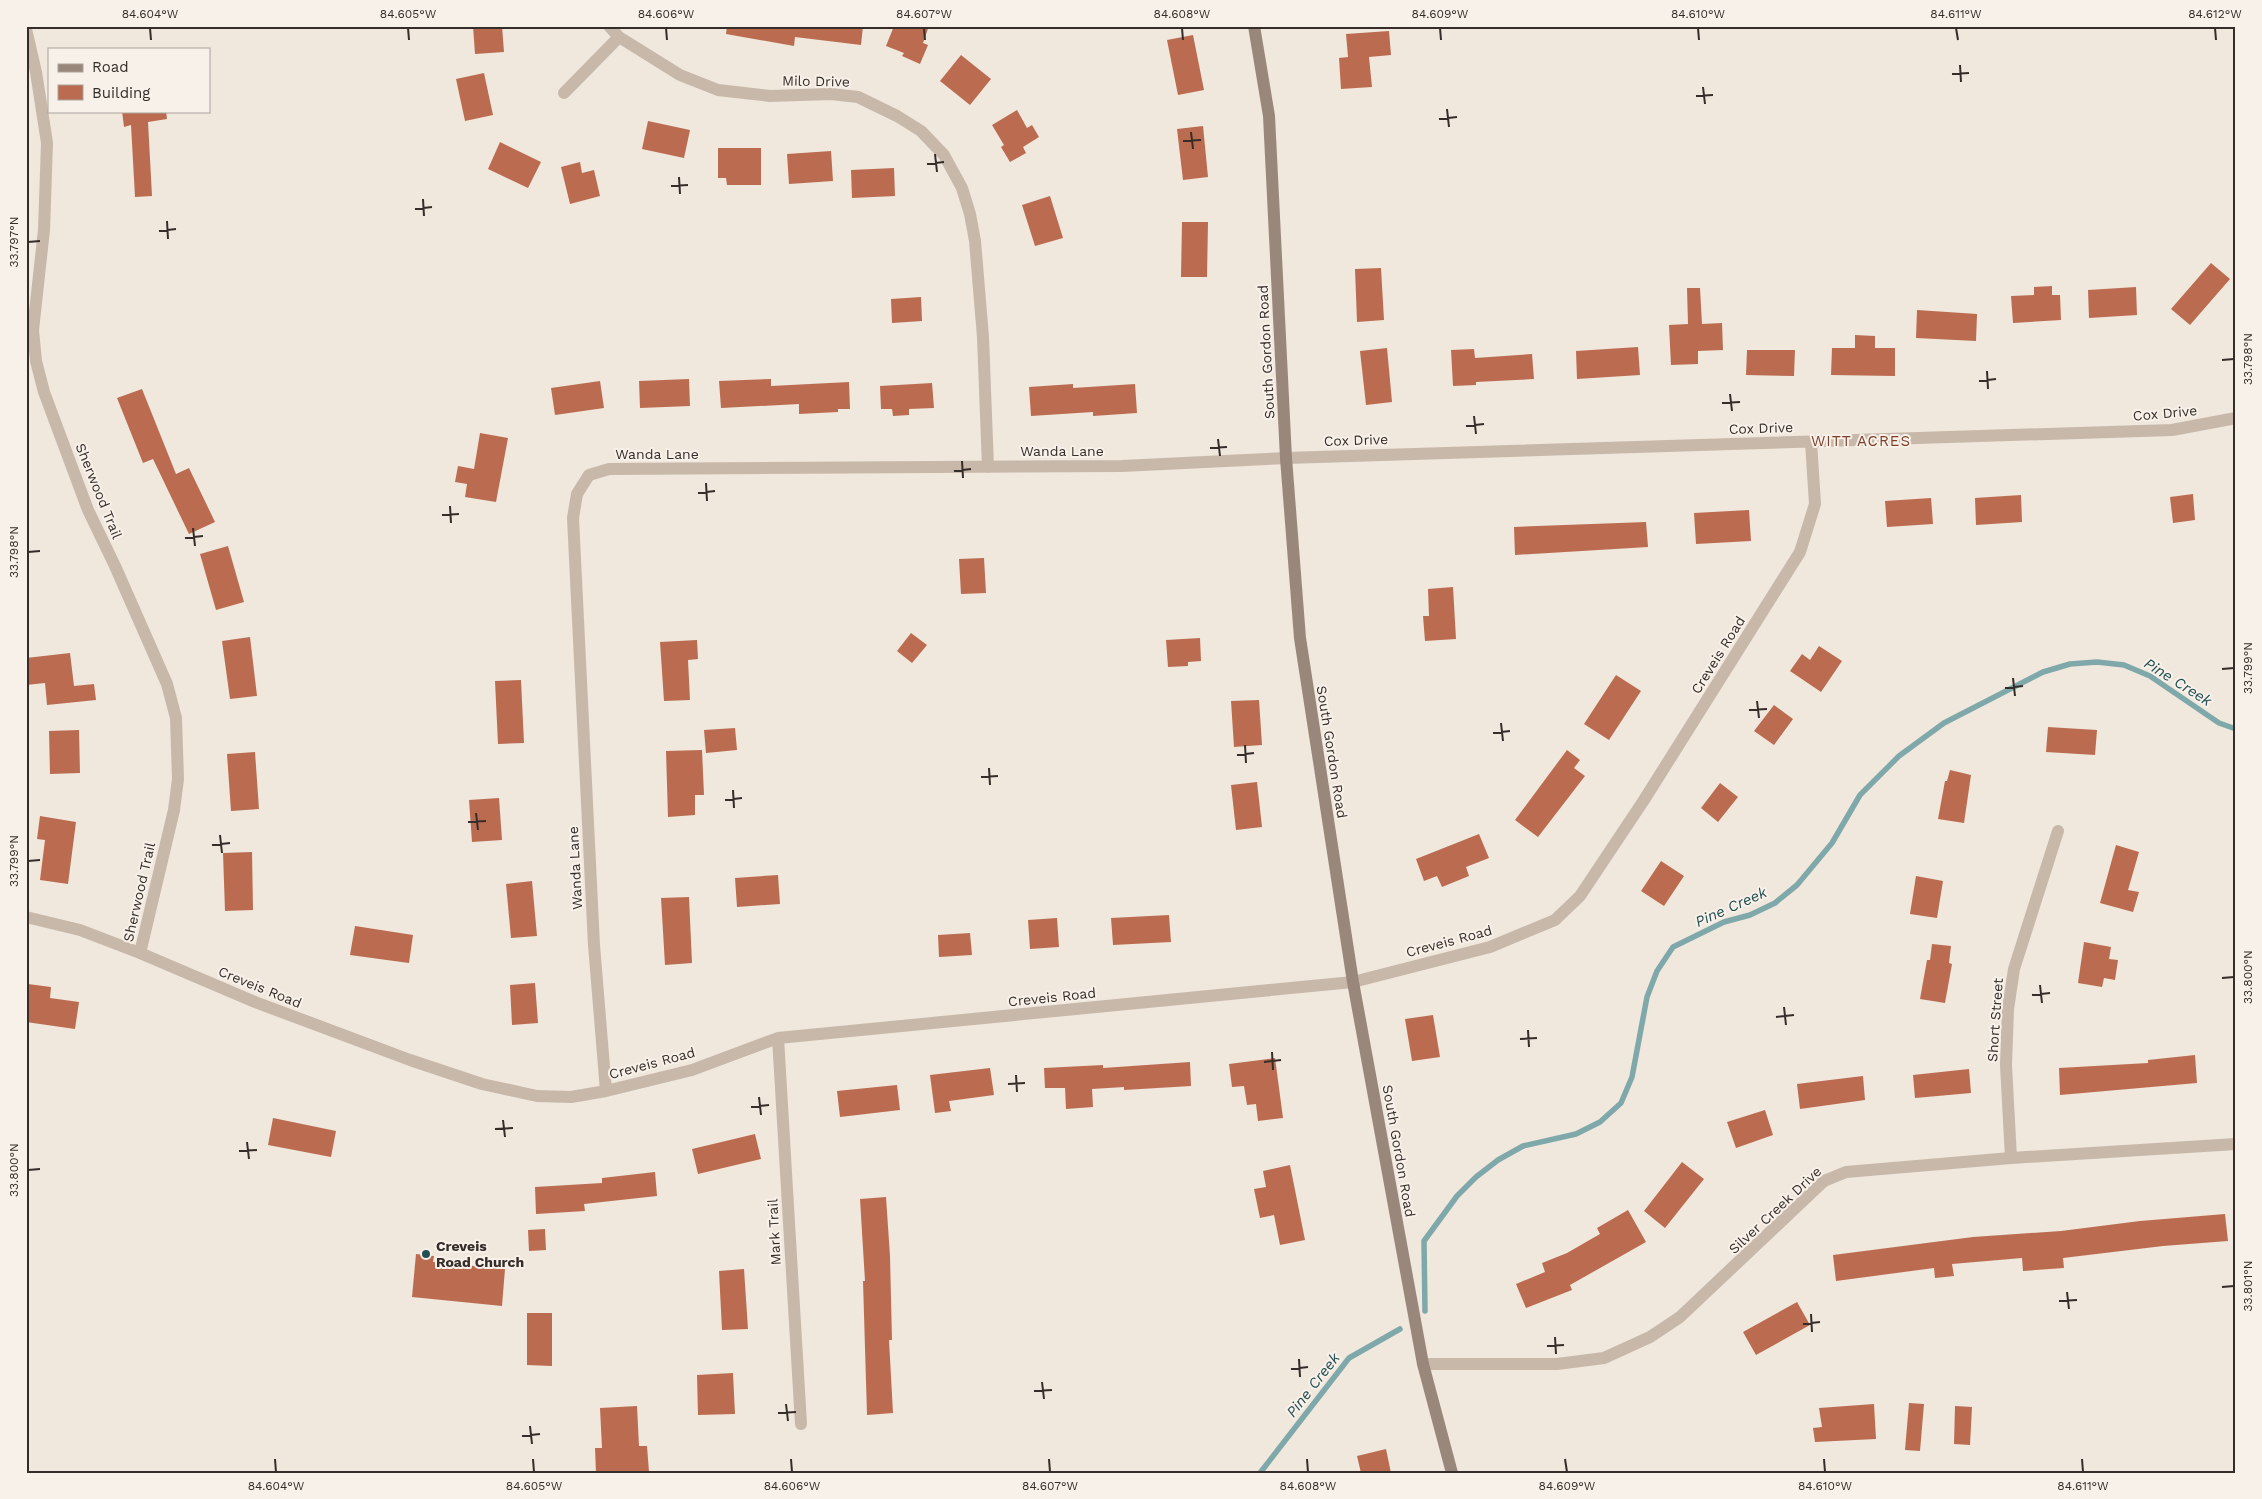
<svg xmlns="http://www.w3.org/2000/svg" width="2262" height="1499" font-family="'Work Sans',sans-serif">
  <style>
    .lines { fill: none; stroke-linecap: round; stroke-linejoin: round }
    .stream { stroke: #7fa8aa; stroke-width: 5.5 }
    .building { fill: #bb6c50 }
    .street { stroke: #c7b8aa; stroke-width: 12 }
    .secondary { stroke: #9a877c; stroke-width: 12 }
    .ticks { fill: none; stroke: #352d29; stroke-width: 2 }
    .poi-dot { fill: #224f53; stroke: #f8f1e9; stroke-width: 2 }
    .labels { text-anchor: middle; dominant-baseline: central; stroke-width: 4; stroke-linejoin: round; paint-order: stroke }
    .street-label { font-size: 14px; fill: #352d29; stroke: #f8f1e9 }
    .poi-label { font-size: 14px; font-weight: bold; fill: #352d29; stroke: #f8f1e9; text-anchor: start }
    .neighbourhood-label { font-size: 15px; letter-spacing: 1px; fill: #7d3f29; stroke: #f8f1e9 }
    .water-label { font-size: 15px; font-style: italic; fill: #224f53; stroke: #f8f1e9 }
    .neatline { fill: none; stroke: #352d29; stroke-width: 2 }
    .ticks-label { font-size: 12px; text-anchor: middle; fill: #352d29 }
  </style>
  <rect width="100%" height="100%" fill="#f0e7dd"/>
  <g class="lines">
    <path class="stream" d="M1425,1311L1424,1241L1457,1196L1476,1177L1498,1160L1523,1146L1576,1134L1600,1122L1621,1103L1632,1077L1647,997L1657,971L1673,947L1724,922L1750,915L1775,903L1797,885L1832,843L1860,795L1899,756L1944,723L2043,672L2070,664L2097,662L2124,665L2150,676L2219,723L2236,729
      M1260,1473L1349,1358L1400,1329"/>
  </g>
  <path class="building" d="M473,26H502L504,52L475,54Z
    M727,26H863L861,45L795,37L794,46L726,34Z
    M894,26H929L923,43L928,45L920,64L902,56L904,53L886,46Z
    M1389,31L1391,55L1369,57L1372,87L1341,89L1339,58L1348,57L1346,34Z
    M1193,35L1204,90L1178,95L1167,40Z
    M961,55L991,79L970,105L940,81Z
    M484,73L493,115L465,121L456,79Z
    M1017,110L1027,128L1032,125L1039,137L1023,147L1026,153L1010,162L1001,147L1004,145L992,125Z
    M122,111H166L167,119L148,122L152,196L135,197L131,125L124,127Z
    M648,121L690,130L684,158L642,149Z
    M1203,126L1208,177L1183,180L1177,129Z
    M500,142L541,162L528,188L488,169Z
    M718,148H761V185H727L726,178H718Z
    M831,151L833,181L789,184L787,154Z
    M580,162L582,173L594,170L600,196L570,204L561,167Z
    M894,168L895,196L852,198L851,170Z
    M1050,196L1063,238L1035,246L1022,205Z
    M1182,222H1208L1207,277H1181Z
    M2211,263L2230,279L2190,325L2171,309Z
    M1381,268L1384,320L1357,322L1355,269Z
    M2052,286V295H2060L2061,320L2013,323L2011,296L2034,295V287Z
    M2136,287L2137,315L2089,318L2088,290Z
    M1687,288H1700L1702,324L1722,323L1723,350L1698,351V364L1671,365L1669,325L1688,324Z
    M921,297L922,321L892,323L891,299Z
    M1917,310L1977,314L1976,341L1916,338Z
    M1855,335L1875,336V348H1895V376L1831,375L1832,348H1855Z
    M1638,347L1640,375L1577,379L1576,351Z
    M1387,348L1392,402L1366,405L1360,351Z
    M1474,349L1475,358L1532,354L1534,379L1476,382V385L1453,386L1451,350Z
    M1747,350H1795L1794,376L1746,375Z
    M689,379L690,406L640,408L639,381Z
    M771,379V386L849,382L850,409H838V412L799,414V404L721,408L719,381Z
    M600,381L604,408L555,415L551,388Z
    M932,383L934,408L909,409V415L893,416L892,409H881L880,386Z
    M1073,384V388L1135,384L1137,413L1093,416V412L1031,416L1029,387Z
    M142,389L176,474L189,468L215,522L189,534L153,459L143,463L117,398Z
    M480,433L508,438L496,502L465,497L467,484L455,482L458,466L474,469Z
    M2193,494L2195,520L2173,523L2170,497Z
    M2021,495L2022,522L1976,525L1975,498Z
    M1931,498L1933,524L1887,527L1885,501Z
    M1749,510L1751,541L1696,544L1694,513Z
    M1646,522L1648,547L1515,555L1514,527Z
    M228,546L244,602L216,610L200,554Z
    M984,558L986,593L961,594L959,559Z
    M1453,587L1456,639L1425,641L1423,616H1429L1428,589Z
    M911,633L927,645L912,663L897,651Z
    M250,637L257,696L230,699L222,641Z
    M1200,638L1201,661L1188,662V666L1168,667L1166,640Z
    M697,640L698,659L688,660L690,700L664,701L660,642Z
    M1819,646L1842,661L1821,692L1790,671L1802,654L1810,660Z
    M70,653L74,686L94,684L96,700L47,705L45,683L26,685V658Z
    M1616,675L1641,691L1609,740L1584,724Z
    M521,680L524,743L498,744L495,681Z
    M1259,700L1262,745L1234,747L1231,701Z
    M1774,705L1793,719L1774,745L1754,731Z
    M2048,727L2097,730L2095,755L2046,752Z
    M735,728L737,750L706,753L704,730Z
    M79,730L80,773L50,774L49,731Z
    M702,750L704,795H695V815L668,817L666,751Z
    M1567,750L1580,760L1574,768L1585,776L1538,837L1515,820Z
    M255,752L259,809L231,811L227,754Z
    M1950,770L1971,775L1964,823L1938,819L1945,781H1947Z
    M1257,782L1262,827L1236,830L1231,785Z
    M1720,783L1738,797L1718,822L1701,808Z
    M499,798L502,840L472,842L469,800Z
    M40,816L76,822L68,884L40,880L45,840L37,839Z
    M1479,834L1489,858L1466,867L1469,876L1442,887L1437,876L1424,881L1416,859Z
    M2116,845L2139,852L2128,890L2139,892L2133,912L2100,903Z
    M252,852L253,910L225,911L223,853Z
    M1661,861L1684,876L1664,906L1641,891Z
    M778,875L780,904L737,907L735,878Z
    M1916,876L1943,881L1937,918L1910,914Z
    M532,881L537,936L511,938L506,884Z
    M689,897L692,963L665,965L661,898Z
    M1169,915L1171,942L1113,945L1111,918Z
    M1057,918L1059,947L1030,949L1028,920Z
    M355,926L413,935L409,963L350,955Z
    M970,933L972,955L939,957L938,935Z
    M2084,942L2111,947L2109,959L2118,960L2115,980L2104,978L2102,987L2078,983Z
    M1932,944L1951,946L1949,963L1952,964L1945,1003L1920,999L1927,960H1930Z
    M535,983L538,1023L512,1025L510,985Z
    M28,984L51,987L50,998L79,1002L75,1029L26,1022Z
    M1433,1015L1440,1057L1412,1061L1405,1019Z
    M2195,1055L2197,1083L2060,1095L2059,1068L2148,1063V1060Z
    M1275,1058L1283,1118L1258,1121L1256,1104L1247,1105L1244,1086L1232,1087L1229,1064Z
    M1190,1062L1191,1086L1124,1090V1087L1092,1089L1093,1107L1066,1109L1065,1088H1045L1044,1068L1103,1065V1068Z
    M990,1068L994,1095L949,1101L951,1111L935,1113L930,1075Z
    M1969,1069L1971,1093L1915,1098L1913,1075Z
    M1863,1076L1865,1100L1800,1109L1797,1084Z
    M897,1085L900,1110L840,1117L837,1091Z
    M1765,1110L1773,1135L1736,1148L1727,1122Z
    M273,1118L336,1131L331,1157L268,1145Z
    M755,1134L761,1159L698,1174L692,1149Z
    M1682,1162L1704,1179L1665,1228L1644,1211Z
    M1290,1165L1305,1240L1280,1245L1274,1215L1260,1218L1254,1189L1266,1187L1263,1171Z
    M655,1172L657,1196L584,1204L585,1211L536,1214L535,1187L602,1183V1178Z
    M886,1197L890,1256L892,1340H889L893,1413L867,1415L863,1281H865L860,1199Z
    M1628,1210L1646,1242L1570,1285L1572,1290L1526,1308L1516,1284L1545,1272L1542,1263L1567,1253L1600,1234L1597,1228Z
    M2225,1214L2228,1241L2163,1246L2063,1258L2064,1268L2023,1271L2022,1258L1952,1264L1954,1276L1935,1278L1934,1268L1836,1281L1833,1255L1973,1237L2061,1231L2140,1221Z
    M545,1229L546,1250L529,1251L528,1230Z
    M416,1254L434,1256L433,1262L505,1269L502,1306L412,1297Z
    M744,1269L748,1329L722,1330L719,1271Z
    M1797,1302L1810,1325L1756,1355L1743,1332Z
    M527,1313H552V1366L527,1365Z
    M733,1373L735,1414L698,1415L697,1375Z
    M1909,1403L1924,1404L1920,1451L1905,1450Z
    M1874,1404L1876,1439L1815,1442L1813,1428L1822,1427L1819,1408Z
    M637,1406L639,1446H647L649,1472L596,1473L595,1448H602L600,1408Z
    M1955,1406L1972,1407L1970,1445L1954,1444Z
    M1386,1449L1391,1473H1361L1357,1456Z"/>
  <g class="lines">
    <path class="street" d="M609,26L619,37L680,75L718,90L770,96L831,94L858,97L897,116L921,131L944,155L962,188L970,214L975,241L983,337L988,467
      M26,29L36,72L47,143L44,230L33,330L36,361L44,392L88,510L115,566L167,684L176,718L178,779L174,810L140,953
      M564,93L619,37
      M26,917L80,930L140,953L255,1002L410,1060L482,1084L537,1096L571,1097L606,1091L692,1070L778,1038L1353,982L1490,947L1555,920L1580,896L1644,800L1800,552L1815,504L1811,442
      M778,1038L801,1424
      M606,1091L594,945L573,518L577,494L589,475L609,469L1122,466L1286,458L2172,430L2236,418
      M2011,1158L2006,1065L2008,1009L2014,969L2058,831
      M1423,1364H1557L1604,1358L1650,1337L1680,1317L1824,1181L1846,1172L2011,1158L2236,1144"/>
    <path class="secondary" d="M1254,26L1269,116L1286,458L1300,638L1353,982L1423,1364L1452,1473"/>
  </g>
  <path class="ticks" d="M150,28L151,40M408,28L409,40M666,28L667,40M924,28L925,40M1182,28L1183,40M1440,28L1441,40M1698,28L1699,40M1956,28L1958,40M2215,28L2216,40M1960,65L1961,82M1952,74L1969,73M1703,87L1705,104M1696,96L1713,95M1447,109L1449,127M1439,119L1457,117M1191,132L1193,149M1183,141L1201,140M935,154L937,172M927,164L944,162M679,177L680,194M671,186L688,185M423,199L424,216M415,209L432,207M167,221L168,239M159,231L176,229M28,242L40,241M2222,360L2234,359M1987,371L1988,389M1979,381L1996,379M1730,394L1732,411M1722,403L1740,402M1474,416L1476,434M1466,426L1484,424M1218,439L1220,456M1210,448L1227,447M962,461L963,478M954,471L971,469M706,483L707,501M698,493L715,491M450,506L451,523M442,515L459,514M193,528L195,546M185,538L203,536M28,552L40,551M2222,669L2234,668M2013,678L2015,696M2005,688L2023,686M1757,701L1759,718M1749,710L1767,709M1501,723L1503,741M1493,733L1510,731M1245,745L1246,763M1237,755L1254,753M989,768L990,785M981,777L998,776M733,790L734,808M725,800L742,798M476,813L478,830M468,822L486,821M220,835L222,853M212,845L230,843M28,861L40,860M2222,978L2234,977M2040,985L2042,1003M2032,995L2050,993M1784,1007L1786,1025M1776,1017L1794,1015M1528,1030L1529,1047M1520,1039L1537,1038M1272,1052L1273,1070M1264,1062L1281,1060M1016,1075L1017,1092M1008,1084L1025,1083M759,1097L761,1115M751,1107L769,1105M503,1120L505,1137M495,1129L513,1128M247,1142L249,1159M239,1151L257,1150M28,1170L40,1169M2222,1287L2234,1286M2067,1292L2069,1309M2059,1301L2077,1300M1811,1314L1812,1332M1803,1324L1820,1322M1555,1337L1556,1354M1547,1346L1564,1345M1299,1359L1300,1377M1291,1369L1308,1367M1042,1382L1044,1399M1034,1391L1052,1390M786,1404L788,1421M778,1413L796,1412M530,1426L532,1444M522,1436L540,1434M275,1459L276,1472M533,1459L534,1472M791,1459L792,1472M1049,1459L1050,1472M1307,1459L1308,1472M1565,1459L1567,1472M1824,1459L1825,1472M2082,1459L2083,1472"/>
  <circle class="poi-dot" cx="426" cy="1254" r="5"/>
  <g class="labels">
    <g class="street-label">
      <text transform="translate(816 81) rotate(1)">Milo Drive</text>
      <text transform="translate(1266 352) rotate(-93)">South Gordon Road</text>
      <text transform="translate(2165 413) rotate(-5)">Cox Drive</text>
      <text transform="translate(1761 428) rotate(-2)">Cox Drive</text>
      <text transform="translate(1356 440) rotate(-2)">Cox Drive</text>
      <text x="1062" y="451">Wanda Lane</text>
      <text x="657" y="454">Wanda Lane</text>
      <text transform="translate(99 491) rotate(68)">Sherwood Trail</text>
      <text transform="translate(1718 655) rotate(-58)">Creveis Road</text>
      <text transform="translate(1332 752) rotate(81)">South Gordon Road</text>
      <text transform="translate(575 868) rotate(-93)">Wanda Lane</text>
      <text transform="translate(139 892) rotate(-77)">Sherwood Trail</text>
      <text transform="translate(1449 941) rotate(-15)">Creveis Road</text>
      <text transform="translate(260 987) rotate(22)">Creveis Road</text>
      <text transform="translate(1052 997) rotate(-6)">Creveis Road</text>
      <text transform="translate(1995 1020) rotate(-86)">Short Street</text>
      <text transform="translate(652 1063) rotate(-15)">Creveis Road</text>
      <text transform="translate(1399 1151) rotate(80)">South Gordon Road</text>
      <text transform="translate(1775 1210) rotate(-43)">Silver Creek Drive</text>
      <text transform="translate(774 1232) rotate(-93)">Mark Trail</text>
    </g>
    <g class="poi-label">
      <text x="436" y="1246">Creveis<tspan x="436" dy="16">Road Church</tspan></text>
    </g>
    <g class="neighbourhood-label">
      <text x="1861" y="441">WITT ACRES</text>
    </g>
    <g class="water-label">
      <text transform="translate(2178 682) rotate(32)">Pine Creek</text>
      <text transform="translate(1731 907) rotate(-24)">Pine Creek</text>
      <text transform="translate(1313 1385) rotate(-52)">Pine Creek</text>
    </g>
  </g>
  <rect width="2262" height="1499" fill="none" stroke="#f8f1e9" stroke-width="55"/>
  <rect x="48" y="48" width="162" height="65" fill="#f8f1e9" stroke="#aaa39c"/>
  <rect x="58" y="64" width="25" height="8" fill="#9a877c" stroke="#aaa39c"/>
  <text x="92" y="72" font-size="15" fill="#352d29">Road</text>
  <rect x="58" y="85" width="25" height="15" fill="#bb6c50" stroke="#aaa39c"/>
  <text x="92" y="98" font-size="15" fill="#352d29">Building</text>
  <rect x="28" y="28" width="2206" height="1444" class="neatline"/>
  <g class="ticks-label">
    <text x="150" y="18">84.604°W</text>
    <text x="408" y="18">84.605°W</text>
    <text x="666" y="18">84.606°W</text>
    <text x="924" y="18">84.607°W</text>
    <text x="1182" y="18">84.608°W</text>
    <text x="1440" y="18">84.609°W</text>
    <text x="1698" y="18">84.610°W</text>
    <text x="1956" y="18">84.611°W</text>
    <text x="2215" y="18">84.612°W</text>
    <text transform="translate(14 242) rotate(-90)" y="4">33.797°N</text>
    <text transform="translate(2248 359) rotate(-90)" y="4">33.798°N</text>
    <text transform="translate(14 552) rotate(-90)" y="4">33.798°N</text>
    <text transform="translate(2248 668) rotate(-90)" y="4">33.799°N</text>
    <text transform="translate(14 861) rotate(-90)" y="4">33.799°N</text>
    <text transform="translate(2248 977) rotate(-90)" y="4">33.800°N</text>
    <text transform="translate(14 1170) rotate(-90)" y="4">33.800°N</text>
    <text transform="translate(2248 1286) rotate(-90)" y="4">33.801°N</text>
    <text x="276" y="1490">84.604°W</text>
    <text x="534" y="1490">84.605°W</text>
    <text x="792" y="1490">84.606°W</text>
    <text x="1050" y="1490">84.607°W</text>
    <text x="1308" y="1490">84.608°W</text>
    <text x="1567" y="1490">84.609°W</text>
    <text x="1825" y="1490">84.610°W</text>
    <text x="2083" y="1490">84.611°W</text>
  </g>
</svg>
